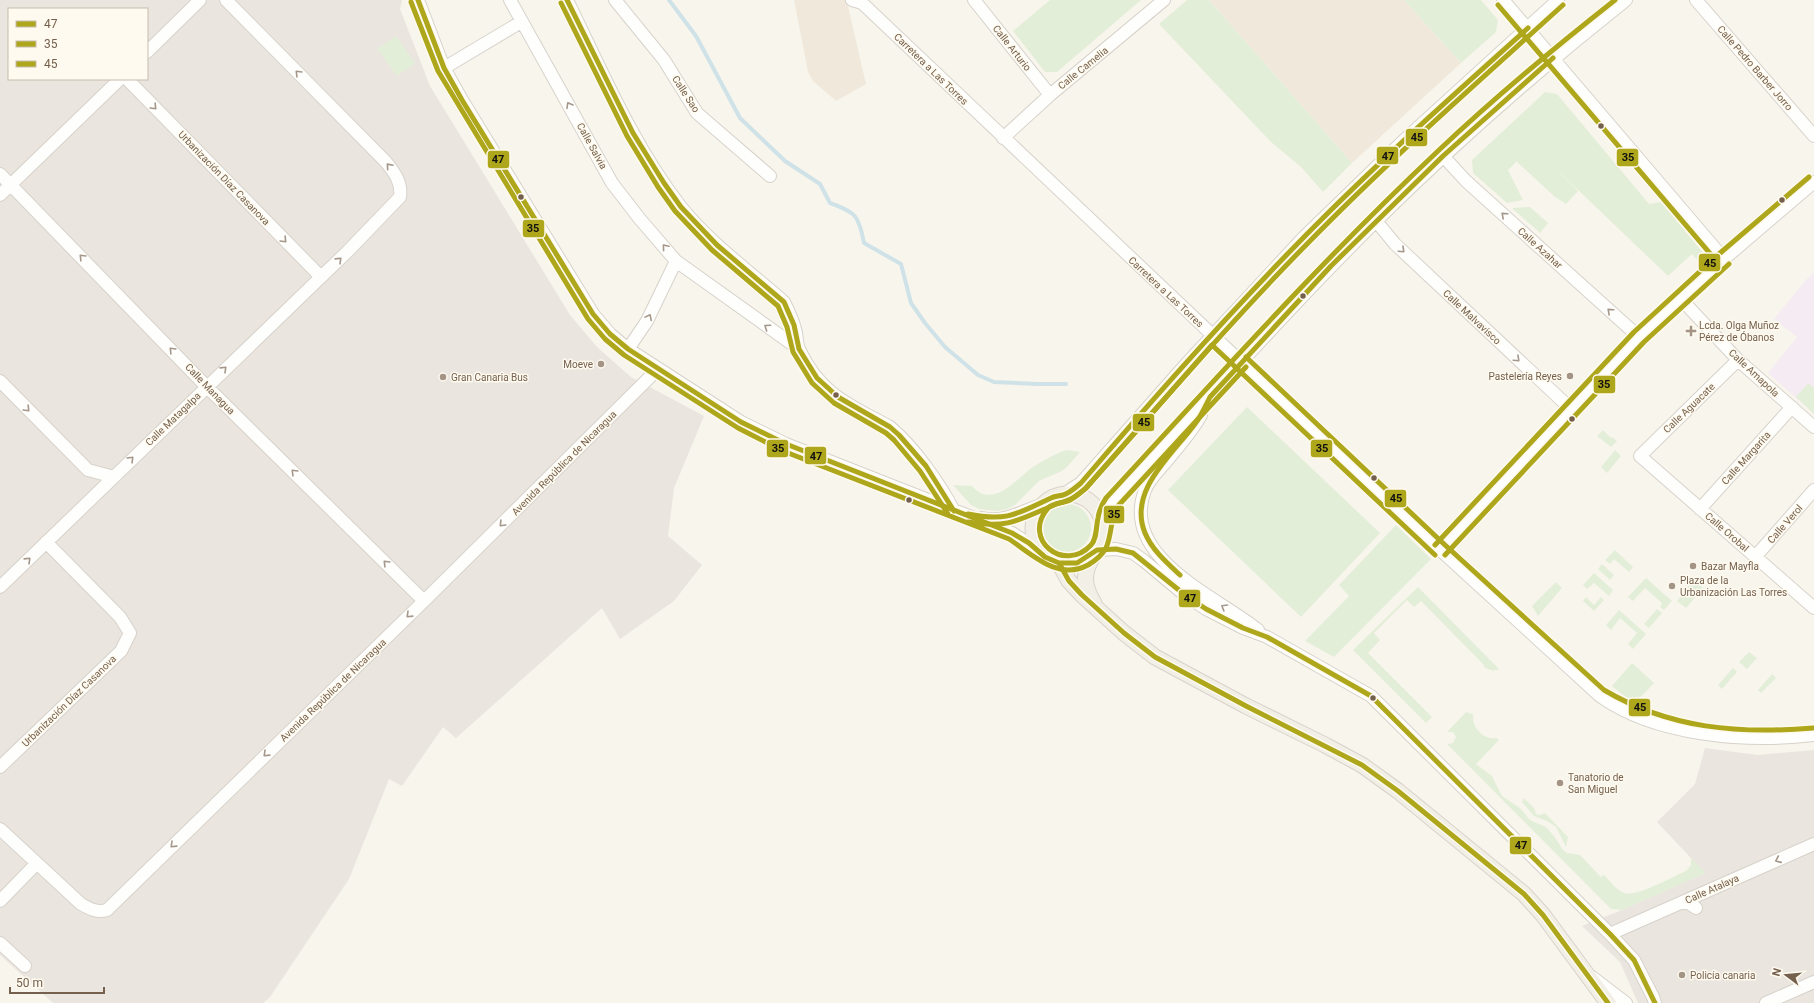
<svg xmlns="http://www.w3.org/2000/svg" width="1814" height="1003" font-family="Roboto,sans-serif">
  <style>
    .residential { fill: #f0e9db }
    .industrial { fill: #eae5de; fill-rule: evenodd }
    .education { fill: #f5ecf3 }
    .green { fill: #e3eed8 }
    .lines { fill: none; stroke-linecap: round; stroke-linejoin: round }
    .stream { stroke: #cfe2e7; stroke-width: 4 }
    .minor-casing { stroke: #d7d2cb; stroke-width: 14 }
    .major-casing { stroke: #d9d2cb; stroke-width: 17 }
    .minor { stroke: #fefefc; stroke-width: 12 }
    .major { stroke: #f2efe6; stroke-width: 15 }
    .bus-1-casing { stroke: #fefaef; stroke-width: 8 }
    .bus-2-casing { stroke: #fefaef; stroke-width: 8 }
    .bus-3-casing { stroke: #fefaef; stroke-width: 8 }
    .bus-1 { stroke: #aea61b; stroke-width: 5 }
    .bus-2 { stroke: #aea61b; stroke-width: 5 }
    .bus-3 { stroke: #aea61b; stroke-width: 5 }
    .oneway { stroke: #a5978a }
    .bus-dot { fill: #75604d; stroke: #fefaef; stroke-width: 1.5 }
    .poi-dot { fill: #a39485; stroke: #fefaef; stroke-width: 1.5 }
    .labels { text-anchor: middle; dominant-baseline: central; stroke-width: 3; stroke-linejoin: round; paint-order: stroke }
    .street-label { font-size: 10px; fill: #75604d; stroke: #fefaef }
    .poi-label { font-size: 10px; fill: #75604d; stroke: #fefaef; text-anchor: start }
    .line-badge { stroke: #fefaef; stroke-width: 1.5 }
    .pale-badge-label { font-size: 11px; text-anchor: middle; font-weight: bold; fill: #111 }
  </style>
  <rect width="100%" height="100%" fill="#f8f5ed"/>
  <path class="residential" d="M794,0H858L848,6L866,84L836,101L813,81L808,72Z
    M1209,0H1404L1461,63L1352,163Z"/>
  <path class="industrial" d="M0,0H402L400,9L430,86L570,315L597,347L631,377L704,416L674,488L668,536L702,565L674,601L620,639L602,608L456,738L443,727L402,786L389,779L349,879L270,997L263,1003H53L0,955ZM9,9H147V79H9Z
    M1705,748L1757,755L1814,750V1003H1638L1620,962L1582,926L1622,910L1705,873L1657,822L1695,784Z"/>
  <path class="education" d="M1814,272V414L1768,373L1797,337L1774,319L1805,281Z"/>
  <path class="green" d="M1050,0H1141L1057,72H1045L1013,31Z
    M1187,0H1209L1352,163L1323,192L1301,167L1271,142L1159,24Z
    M1404,0H1481L1498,20L1496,32L1461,63Z
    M396,36L415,63L397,76L377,49Z
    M1545,92L1557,94L1649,204L1661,202L1705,255L1698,261L1692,254L1668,276L1553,166L1578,191L1566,204L1555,197L1517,162V161L1508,170L1523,200L1507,203L1473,173L1472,160Z
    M1530,207L1548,223L1540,233L1512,208Z
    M1808,383L1814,388V414L1796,397Z
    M1247,407L1380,533L1301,617L1168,490Z
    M1603,430L1611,438L1612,437L1617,441L1611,447L1597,436Z
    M1066,450L1080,452L1067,467L1062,471L1039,481L1015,505L1007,509L997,511L979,509L971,505L953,485L972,486C992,509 1015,481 1030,469C1040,462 1054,454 1066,450Z
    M1615,450L1621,456L1607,473L1601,467Z
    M1043 528a24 24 0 1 1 48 0a24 24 0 1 1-48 0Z
    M1396,525L1431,559L1334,657L1305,641L1349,596L1339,585Z
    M1615,550L1633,567L1629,572L1614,559L1610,564L1605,560Z
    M1602,564L1614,575L1610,580L1598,569Z
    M1594,573L1613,590L1609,596L1594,583L1587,589L1583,585Z
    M1646,578L1672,601L1664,610L1660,607L1662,603L1645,588L1633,601L1628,597Z
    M1694,580L1703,588L1686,608L1677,601Z
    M1556,582L1562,588L1538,616L1532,606Z
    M1418,587L1499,669C1493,672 1488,670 1483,666L1484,665L1421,601L1414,607L1407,600L1374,633L1380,640L1368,653L1432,717L1426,723L1353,650Z
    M1586,597L1594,605L1601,597L1604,600L1594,611L1583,601Z
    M1657,609L1662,613L1649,628L1644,624Z
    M1619,610L1646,634L1633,649L1628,644L1637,633L1620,618L1611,630L1606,625Z
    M1749,652L1757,658L1747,669L1739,662Z
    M1632,663L1654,683C1635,704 1634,704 1612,686Z
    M1733,668L1737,672L1722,689L1718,685Z
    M1772,674L1776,678L1761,693L1758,690Z
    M1466,712L1473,714C1472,725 1479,736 1490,738C1495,739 1496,737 1499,740L1476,764L1492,776L1502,796L1520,808L1530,820L1546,827L1554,836L1563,850L1567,853L1580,855L1601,877L1604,875C1610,881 1617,891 1625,893C1637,897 1674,876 1686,871L1691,865V858L1706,873L1622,910L1611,909L1447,744L1453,743L1456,737L1453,732H1447Z
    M1524,798L1534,808L1536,814L1540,815L1545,813L1568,837L1566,847L1556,827L1549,822L1534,816L1522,802Z"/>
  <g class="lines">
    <path class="stream" d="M669,0L696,36L740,118L785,161L820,184L830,203C856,212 859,216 864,243L901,264L911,303L925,323L945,347L978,375L994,382L1037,384H1066"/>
    <defs>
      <path id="minor" d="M418,0L444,68L462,100L593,314L610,334L628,349L741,422L786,444L1012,533L1040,551
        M510,0L612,183L639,218L676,261L799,349
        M567,0C601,69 633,146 681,207C709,242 750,272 784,302C789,312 794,322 796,333C797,339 797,346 800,351C821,395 850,405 890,427C914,447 940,484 954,511
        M615,0L664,60L697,113L770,176
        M852,0L862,3L1414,526L1600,696C1656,736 1747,743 1814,735
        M974,0L1050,95
        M1503,0L1724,259
        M1696,0L1814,136
        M147,52L200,0
        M444,68L521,22
        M127,79L321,277
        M1003,138L1050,95L1164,0
        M1443,156L1466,181L1639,337
        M0,174L206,386L424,601
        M0,195L120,79
        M1376,221L1395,244L1572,410
        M1681,299L1738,360L1814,427
        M628,349L647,321L676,261
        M1738,360L1640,456L1814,608
        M0,381L88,470L114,477
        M1201,415C1192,432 1177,448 1165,463C1157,472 1149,480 1145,490C1119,558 1218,597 1258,630
        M1064,494L1081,483L1188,362L1303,238L1400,144L1558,0
        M1700,509L1792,407
        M982,518C1004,523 1023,511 1043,504
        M1104,523L1107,510L1117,497C1203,405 1287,309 1377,220C1456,142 1539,69 1626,0
        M1097,550L1116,549L1133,553L1143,560L1185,595L1206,609L1243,628L1267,637L1371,696L1610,934L1634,960L1653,997L1655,1003
        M1440,550L1639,337L1724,259L1814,182
        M1755,557L1814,490
        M0,587L348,251L400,197C402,183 395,173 386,162L226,0
        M0,767L121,651L130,633L120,617L46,542
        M0,829L81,904C90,909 97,913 107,910L424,601L658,369
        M0,901L37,863
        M1683,902L1690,904L1696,908
        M1610,934L1814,844
        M0,943L25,966
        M1592,977L1626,1003
        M1766,1003L1814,982"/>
      <path id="major" d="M1033 529a35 35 0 1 1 70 0a35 35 0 1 1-70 0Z
        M1059,563L1069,581L1082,595L1124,633L1155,657L1246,706L1325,745L1362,765L1398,791L1524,894L1543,915L1608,1003
        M1094,603C1082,584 1083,571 1095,553"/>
    </defs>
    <use href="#minor" class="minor-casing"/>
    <use href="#major" class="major-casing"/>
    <use href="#minor" class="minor"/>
    <use href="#major" class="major"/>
    <defs>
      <path id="bus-1" d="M418,0L444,68L462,100L593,314L610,334L628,349L741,422L786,444L1012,533L1029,543L1045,557L1059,563H1077L1097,550L1116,549L1133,553L1185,595L1206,609L1243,628L1267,637L1371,696L1610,934L1634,960L1655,1003
        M567,0L633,133L664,183L681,207L717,245L784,302L794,325L799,349L817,378L838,397L890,427L899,435L926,466L954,511
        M968,514C1007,522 1017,514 1051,498C1055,496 1059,496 1063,495C1070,493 1076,487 1081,483C1161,389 1243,297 1330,211C1394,148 1461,88 1528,28
        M1059,563L1069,581L1082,595L1124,633L1155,657L1246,706L1362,765L1398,791L1524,894L1543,915L1608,1003
        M1180,575C1167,563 1152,550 1145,533C1127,489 1175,453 1197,421C1202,414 1206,405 1210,397L1331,266L1443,156L1553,58"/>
      <path id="bus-2" d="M411,2L438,71L588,319L605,339L624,355L738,428L783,451L1009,539C1033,555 1058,581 1088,565C1095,561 1102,555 1106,548C1112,535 1110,520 1117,507L1246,367
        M561,3L627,136L658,187L675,211L712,250L778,306L787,327L793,352L812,383L834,403L886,433L894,440L920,471L948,514
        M1498,5L1719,264
        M968,522C1007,529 1019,520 1054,505C1057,503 1062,503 1066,501C1073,499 1080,493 1086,488L1212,345L1435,555
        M1445,555L1644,342L1729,264"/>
      <path id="bus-3" d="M1563,5C1477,83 1389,160 1308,243C1231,321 1159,406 1086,488C1080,493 1075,498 1068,501C1062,503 1053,503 1048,508C1021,539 1064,574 1091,545C1097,539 1096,526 1098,518C1099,511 1102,504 1106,498C1214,381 1321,261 1438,151C1494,98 1554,48 1615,0
        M1246,357L1445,545L1604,690C1670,729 1739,734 1813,728
        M1435,545L1634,332L1719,254L1809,177"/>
    </defs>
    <use href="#bus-1" class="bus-1-casing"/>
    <use href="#bus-2" class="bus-2-casing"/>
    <use href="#bus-3" class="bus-3-casing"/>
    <use href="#bus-1" class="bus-1"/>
    <use href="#bus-2" class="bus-2"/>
    <use href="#bus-3" class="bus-3"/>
  </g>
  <defs><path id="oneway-chevron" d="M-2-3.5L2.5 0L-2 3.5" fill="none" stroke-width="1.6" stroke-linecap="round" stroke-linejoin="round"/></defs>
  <g class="oneway">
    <use href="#oneway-chevron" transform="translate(298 73) rotate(-135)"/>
    <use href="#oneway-chevron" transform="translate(569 105) rotate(-120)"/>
    <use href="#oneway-chevron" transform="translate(154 107) rotate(46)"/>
    <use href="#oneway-chevron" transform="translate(389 166) rotate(-131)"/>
    <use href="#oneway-chevron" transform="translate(1504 215) rotate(-138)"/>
    <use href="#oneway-chevron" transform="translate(284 240) rotate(46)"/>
    <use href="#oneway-chevron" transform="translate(665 247) rotate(-130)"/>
    <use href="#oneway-chevron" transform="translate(1402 250) rotate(43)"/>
    <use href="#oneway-chevron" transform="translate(82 257) rotate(-134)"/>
    <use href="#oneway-chevron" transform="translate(339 260) rotate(-44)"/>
    <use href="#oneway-chevron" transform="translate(1610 311) rotate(-138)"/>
    <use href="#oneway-chevron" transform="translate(649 317) rotate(-62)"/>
    <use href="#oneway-chevron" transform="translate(767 327) rotate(-145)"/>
    <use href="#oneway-chevron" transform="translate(172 350) rotate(-134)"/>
    <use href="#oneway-chevron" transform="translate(1517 359) rotate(43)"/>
    <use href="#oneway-chevron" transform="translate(224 369) rotate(-44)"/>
    <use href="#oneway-chevron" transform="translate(27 409) rotate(46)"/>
    <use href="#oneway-chevron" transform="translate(131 459) rotate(-45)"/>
    <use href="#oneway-chevron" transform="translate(294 472) rotate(-135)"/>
    <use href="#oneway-chevron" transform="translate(502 524) rotate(135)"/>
    <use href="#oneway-chevron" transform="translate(28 560) rotate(-44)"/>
    <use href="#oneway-chevron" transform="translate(386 563) rotate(-135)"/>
    <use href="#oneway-chevron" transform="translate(1224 607) rotate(-149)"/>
    <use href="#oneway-chevron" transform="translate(409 615) rotate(136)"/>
    <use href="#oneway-chevron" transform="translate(266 754) rotate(136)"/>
    <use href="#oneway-chevron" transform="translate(173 845) rotate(136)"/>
    <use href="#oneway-chevron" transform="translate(1778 860) rotate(156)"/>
  </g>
  <g class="bus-dot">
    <circle cx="1601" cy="126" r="3.5"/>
    <circle cx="521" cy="197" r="3.5"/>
    <circle cx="1782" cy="200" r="3.5"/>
    <circle cx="1303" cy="296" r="3.5"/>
    <circle cx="836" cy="395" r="3.5"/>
    <circle cx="1572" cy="419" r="3.5"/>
    <circle cx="1374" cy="478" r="3.5"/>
    <circle cx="909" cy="500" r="3.5"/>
    <circle cx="1373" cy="698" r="3.5"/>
  </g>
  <g class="poi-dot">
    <path d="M1689 325h4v4h4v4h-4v4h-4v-4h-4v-4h4z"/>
    <circle cx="601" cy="364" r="4"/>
    <circle cx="1570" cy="376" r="4"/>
    <circle cx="443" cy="377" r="4"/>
    <circle cx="1693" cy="566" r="4"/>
    <circle cx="1672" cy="586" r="4"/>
    <circle cx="1560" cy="783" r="4"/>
    <circle cx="1682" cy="975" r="4"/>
  </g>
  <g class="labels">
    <g class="street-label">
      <text transform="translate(1012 48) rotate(52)">Calle Arturio</text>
      <text transform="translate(1083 68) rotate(-39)">Calle Camelia</text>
      <text transform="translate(1755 68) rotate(49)">Calle Pedro Barber Jorro</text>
      <text transform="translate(931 69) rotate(44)">Carretera a Las Torres</text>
      <text transform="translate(686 94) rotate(57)">Calle Sao</text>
      <text transform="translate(592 146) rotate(61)">Calle Salvia</text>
      <text transform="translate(224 178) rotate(46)">Urbanización Díaz Casanova</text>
      <text transform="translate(1540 248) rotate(42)">Calle Azahar</text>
      <text transform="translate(1166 292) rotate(43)">Carretera a Las Torres</text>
      <text transform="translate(1472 317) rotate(43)">Calle Malvavisco</text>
      <text transform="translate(1754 373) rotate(43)">Calle Amapola</text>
      <text transform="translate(210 389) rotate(46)">Calle Managua</text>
      <text transform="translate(1689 408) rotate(-44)">Calle Aguacate</text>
      <text transform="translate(173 419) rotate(-44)">Calle Matagalpa</text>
      <text transform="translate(1746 458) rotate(-48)">Calle Margarita</text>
      <text transform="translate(564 463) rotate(-45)">Avenida República de Nicaragua</text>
      <text transform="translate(1785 524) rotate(-49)">Calle Verol</text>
      <text transform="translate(1727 532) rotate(41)">Calle Orobal</text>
      <text transform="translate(333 690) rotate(-44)">Avenida República de Nicaragua</text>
      <text transform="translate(69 701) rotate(-44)">Urbanización Díaz Casanova</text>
      <text transform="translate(1712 889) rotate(-24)">Calle Atalaya</text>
    </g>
    <g class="poi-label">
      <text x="1699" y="325">Lcda. Olga Muñoz<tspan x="1699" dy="12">Pérez de Óbanos</tspan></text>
      <text x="593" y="364" text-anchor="end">Moeve</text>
      <text x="1562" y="376" text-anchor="end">Pastelería Reyes</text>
      <text x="451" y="377">Gran Canaria Bus</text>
      <text x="1701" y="566">Bazar Mayfla</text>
      <text x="1680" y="580">Plaza de la<tspan x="1680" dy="12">Urbanización Las Torres</tspan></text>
      <text x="1568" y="777">Tanatorio de<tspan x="1568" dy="12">San Miguel</tspan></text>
      <text x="1690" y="975">Policía canaria</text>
    </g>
  </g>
  <g class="line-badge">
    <rect x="1405" y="128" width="23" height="19" rx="4" fill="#aea61b"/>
    <rect x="1376" y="146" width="23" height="19" rx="4" fill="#aea61b"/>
    <rect x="1616" y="148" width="23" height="19" rx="4" fill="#aea61b"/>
    <rect x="487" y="150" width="23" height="19" rx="4" fill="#aea61b"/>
    <rect x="522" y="219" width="23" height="19" rx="4" fill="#aea61b"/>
    <rect x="1698" y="253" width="23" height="19" rx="4" fill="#aea61b"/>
    <rect x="1593" y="375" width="23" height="19" rx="4" fill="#aea61b"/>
    <rect x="1132" y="413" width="23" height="19" rx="4" fill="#aea61b"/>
    <rect x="1310" y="439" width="23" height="19" rx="4" fill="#aea61b"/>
    <rect x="766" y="439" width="23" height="19" rx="4" fill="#aea61b"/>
    <rect x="804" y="446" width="23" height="19" rx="4" fill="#aea61b"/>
    <rect x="1384" y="489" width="23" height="19" rx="4" fill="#aea61b"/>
    <rect x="1103" y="505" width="22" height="19" rx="4" fill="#aea61b"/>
    <rect x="1178" y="589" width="23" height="19" rx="4" fill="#aea61b"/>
    <rect x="1628" y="698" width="23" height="19" rx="4" fill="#aea61b"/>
    <rect x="1509" y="836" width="23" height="19" rx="4" fill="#aea61b"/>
  </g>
  <g class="pale-badge-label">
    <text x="1417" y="141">45</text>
    <text x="1388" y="160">47</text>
    <text x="1628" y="161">35</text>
    <text x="498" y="163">47</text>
    <text x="533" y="232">35</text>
    <text x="1710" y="267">45</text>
    <text x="1604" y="388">35</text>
    <text x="1144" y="426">45</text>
    <text x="1322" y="452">35</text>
    <text x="778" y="452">35</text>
    <text x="816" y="460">47</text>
    <text x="1396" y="502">45</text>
    <text x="1114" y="518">35</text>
    <text x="1190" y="602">47</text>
    <text x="1640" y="711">45</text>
    <text x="1521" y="849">47</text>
  </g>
  <rect x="8" y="8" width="140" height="72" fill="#fefaef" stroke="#c7bcae"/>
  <rect x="16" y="21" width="20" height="6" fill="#aea61b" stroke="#c7bcae"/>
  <text x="44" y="28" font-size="12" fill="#75604d">47</text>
  <rect x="16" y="41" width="20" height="6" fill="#aea61b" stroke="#c7bcae"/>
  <text x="44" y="48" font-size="12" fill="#75604d">35</text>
  <rect x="16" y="61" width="20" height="6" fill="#aea61b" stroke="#c7bcae"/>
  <text x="44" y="68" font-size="12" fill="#75604d">45</text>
  <g transform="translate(1786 975) rotate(286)" stroke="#fefaef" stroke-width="3" paint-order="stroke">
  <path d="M0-3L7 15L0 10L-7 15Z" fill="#75604d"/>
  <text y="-6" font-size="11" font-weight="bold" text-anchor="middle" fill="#75604d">N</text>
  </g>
  <path d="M10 987v6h94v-6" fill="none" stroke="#75604d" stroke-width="2"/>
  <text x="16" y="987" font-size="12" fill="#75604d" stroke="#fefaef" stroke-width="3" paint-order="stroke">50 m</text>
</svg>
